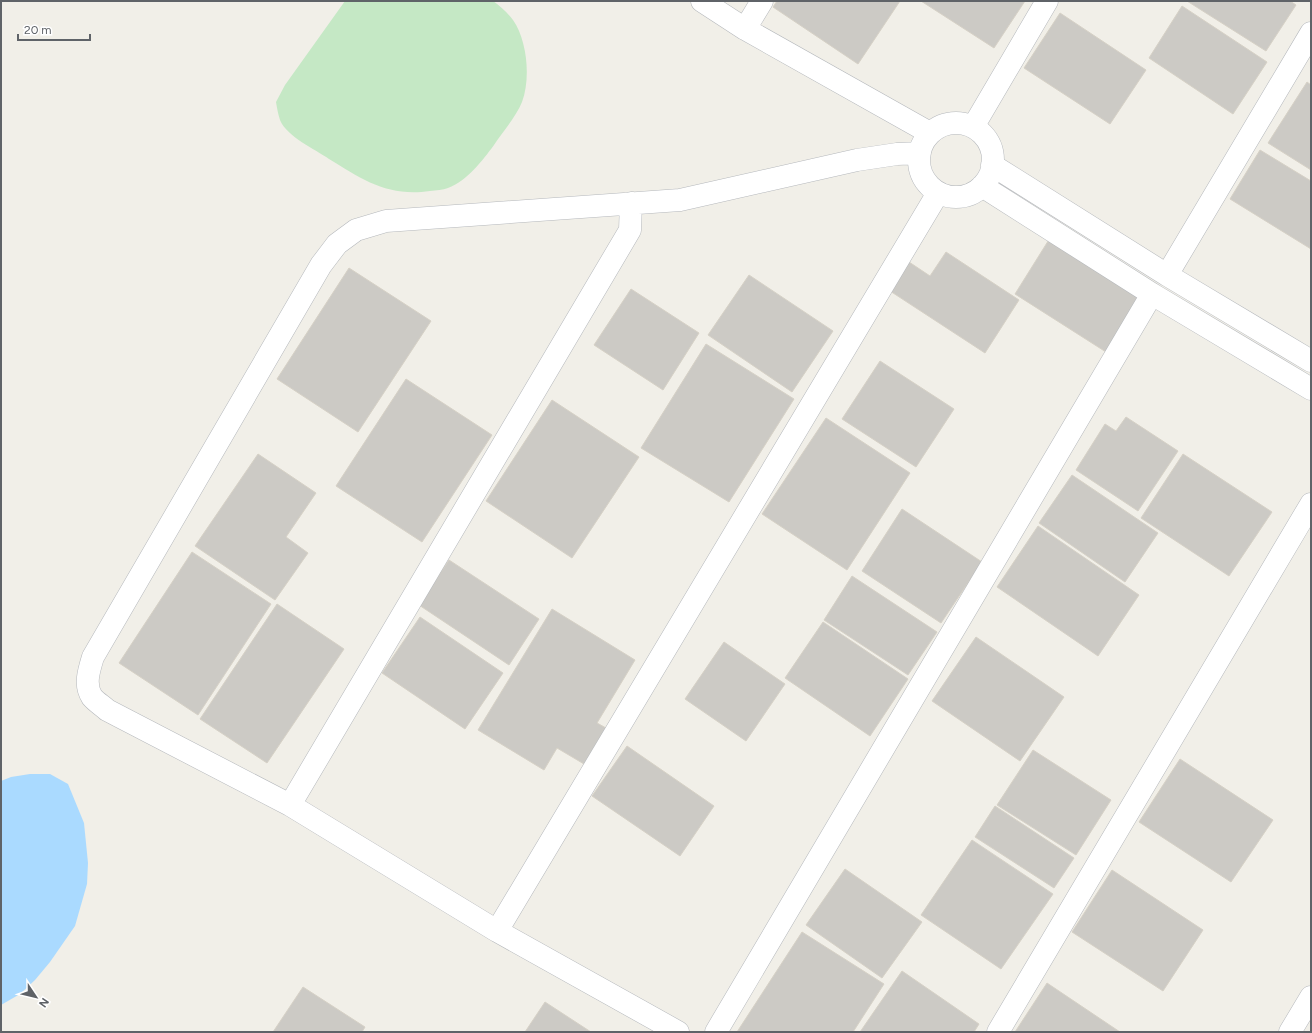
<svg xmlns="http://www.w3.org/2000/svg" width="1312" height="1033" font-family="Figtree,sans-serif">
  <style>
    .green { fill: #c5e8c5 }
    .water { fill: #aadaff }
    .building { fill: #cccac5; stroke: #d6d1c6 }
    .lines { fill: none; stroke-linecap: round; stroke-linejoin: round }
    .street-casing { stroke: #b5b8bc; stroke-width: 23 }
    .street { stroke: #fff; stroke-width: 22 }
  </style>
  <rect width="100%" height="100%" fill="#f1efe8"/>
  <path class="green" d="M345,1H493C500,6 508,13 513,20C527,40 531,78 522,102C516,117 503,131 494,145C483,160 467,181 448,188C443,190 436,190 430,191C388,197 363,180 329,159C315,149 287,137 280,120C278,114 277,108 276,102L285,85Z"/>
  <path class="water" d="M30,774H50L68,784L84,823L88,863L87,884L75,926L50,962L35,980L20,994L1,1005V781L11,777Z"/>
  <path class="building" d="M777,1H900L858,64L773,7Z
    M921,1H1025L994,48Z
    M1187,1H1290L1296,5L1266,51Z
    M1182,6L1267,62L1233,114L1149,58Z
    M1060,13L1146,70L1110,124L1024,68Z
    M1307,82L1311,85V170L1268,143Z
    M1260,150L1311,181V249L1230,199Z
    M1050,238L1141,297L1106,352L1015,294Z
    M946,252L1019,300L985,353L887,289L906,260L930,276Z
    M349,268L431,321L358,432L277,379Z
    M749,275L833,331L792,392L708,335Z
    M631,289L699,333L663,390L594,345Z
    M706,344L794,399L729,502L641,448Z
    M880,361L954,409L916,467L842,419Z
    M406,379L492,435L422,542L336,486Z
    M552,400L639,457L572,558L486,501Z
    M1126,417L1178,451L1138,511L1076,470L1105,424L1116,431Z
    M826,418L910,473L847,570L762,514Z
    M258,454L316,493L286,537L308,553L275,600L195,546Z
    M1183,454L1272,512L1229,576L1141,518Z
    M1072,475L1158,533L1125,582L1039,523Z
    M902,509L982,562L941,623L862,571Z
    M1038,526L1139,595L1098,656L997,587Z
    M192,552L271,604L198,715L119,663Z
    M449,560L539,619L509,665L419,605Z
    M852,576L937,632L908,675L824,620Z
    M277,604L344,649L267,763L200,719Z
    M552,609L635,660L597,723L606,728L584,764L557,748L544,770L478,730Z
    M420,617L503,673L465,729L382,673Z
    M823,622L908,679L870,736L785,678Z
    M976,637L1064,697L1020,761L932,701Z
    M724,642L785,684L746,741L685,699Z
    M627,746L714,806L680,856L592,796Z
    M1033,750L1111,800L1076,855L997,805Z
    M1180,759L1273,820L1231,882L1139,822Z
    M995,806L1074,858L1054,888L975,837Z
    M972,840L1053,894L1001,969L921,915Z
    M845,869L922,922L882,978L806,925Z
    M1112,870L1203,930L1163,991L1072,932Z
    M802,932L884,984L853,1032H737Z
    M902,971L979,1024L974,1032H860Z
    M1047,983L1120,1032H1015Z
    M303,987L365,1027L362,1032H273Z
    M545,1002L591,1032H525Z"/>
  <g class="lines">
    <defs>
      <path id="street" d="M702,1L745,29L930,133
        M745,29L762,1
        M919 160a37 37 0 1 1 74 0a37 37 0 1 1-74 0Z
        M973,127L1047,1
        M992,165L1167,275L1311,361
        M982,186L1152,294L1311,389
        M1167,275L1311,33
        M290,805L630,230L631,203
        M497,931L938,193
        M678,1032L497,931L290,805L107,710C103,706 96,702 92,697C84,685 89,670 93,657L321,265L337,244L356,230L386,221L680,200L857,160L897,154L920,153
        M716,1032L1152,294
        M998,1032L1311,504
        M1290,1032L1311,997"/>
    </defs>
    <use href="#street" class="street-casing"/>
    <use href="#street" class="street"/>
  </g>
  <rect width="1312" height="1033" fill="none" stroke="#5f6368" stroke-width="4"/>
  <g transform="translate(36 997) rotate(125)" stroke="#ffffff" stroke-width="3" paint-order="stroke">
  <path d="M0-3L7 15L0 10L-7 15Z" fill="#5f6368"/>
  <text y="-6" font-size="11" font-weight="bold" text-anchor="middle" fill="#5f6368">N</text>
  </g>
  <path d="M18 34v6h72v-6" fill="none" stroke="#5f6368" stroke-width="2"/>
  <text x="24" y="34" font-size="12" fill="#5f6368" stroke="#ffffff" stroke-width="3" paint-order="stroke">20 m</text>
</svg>
